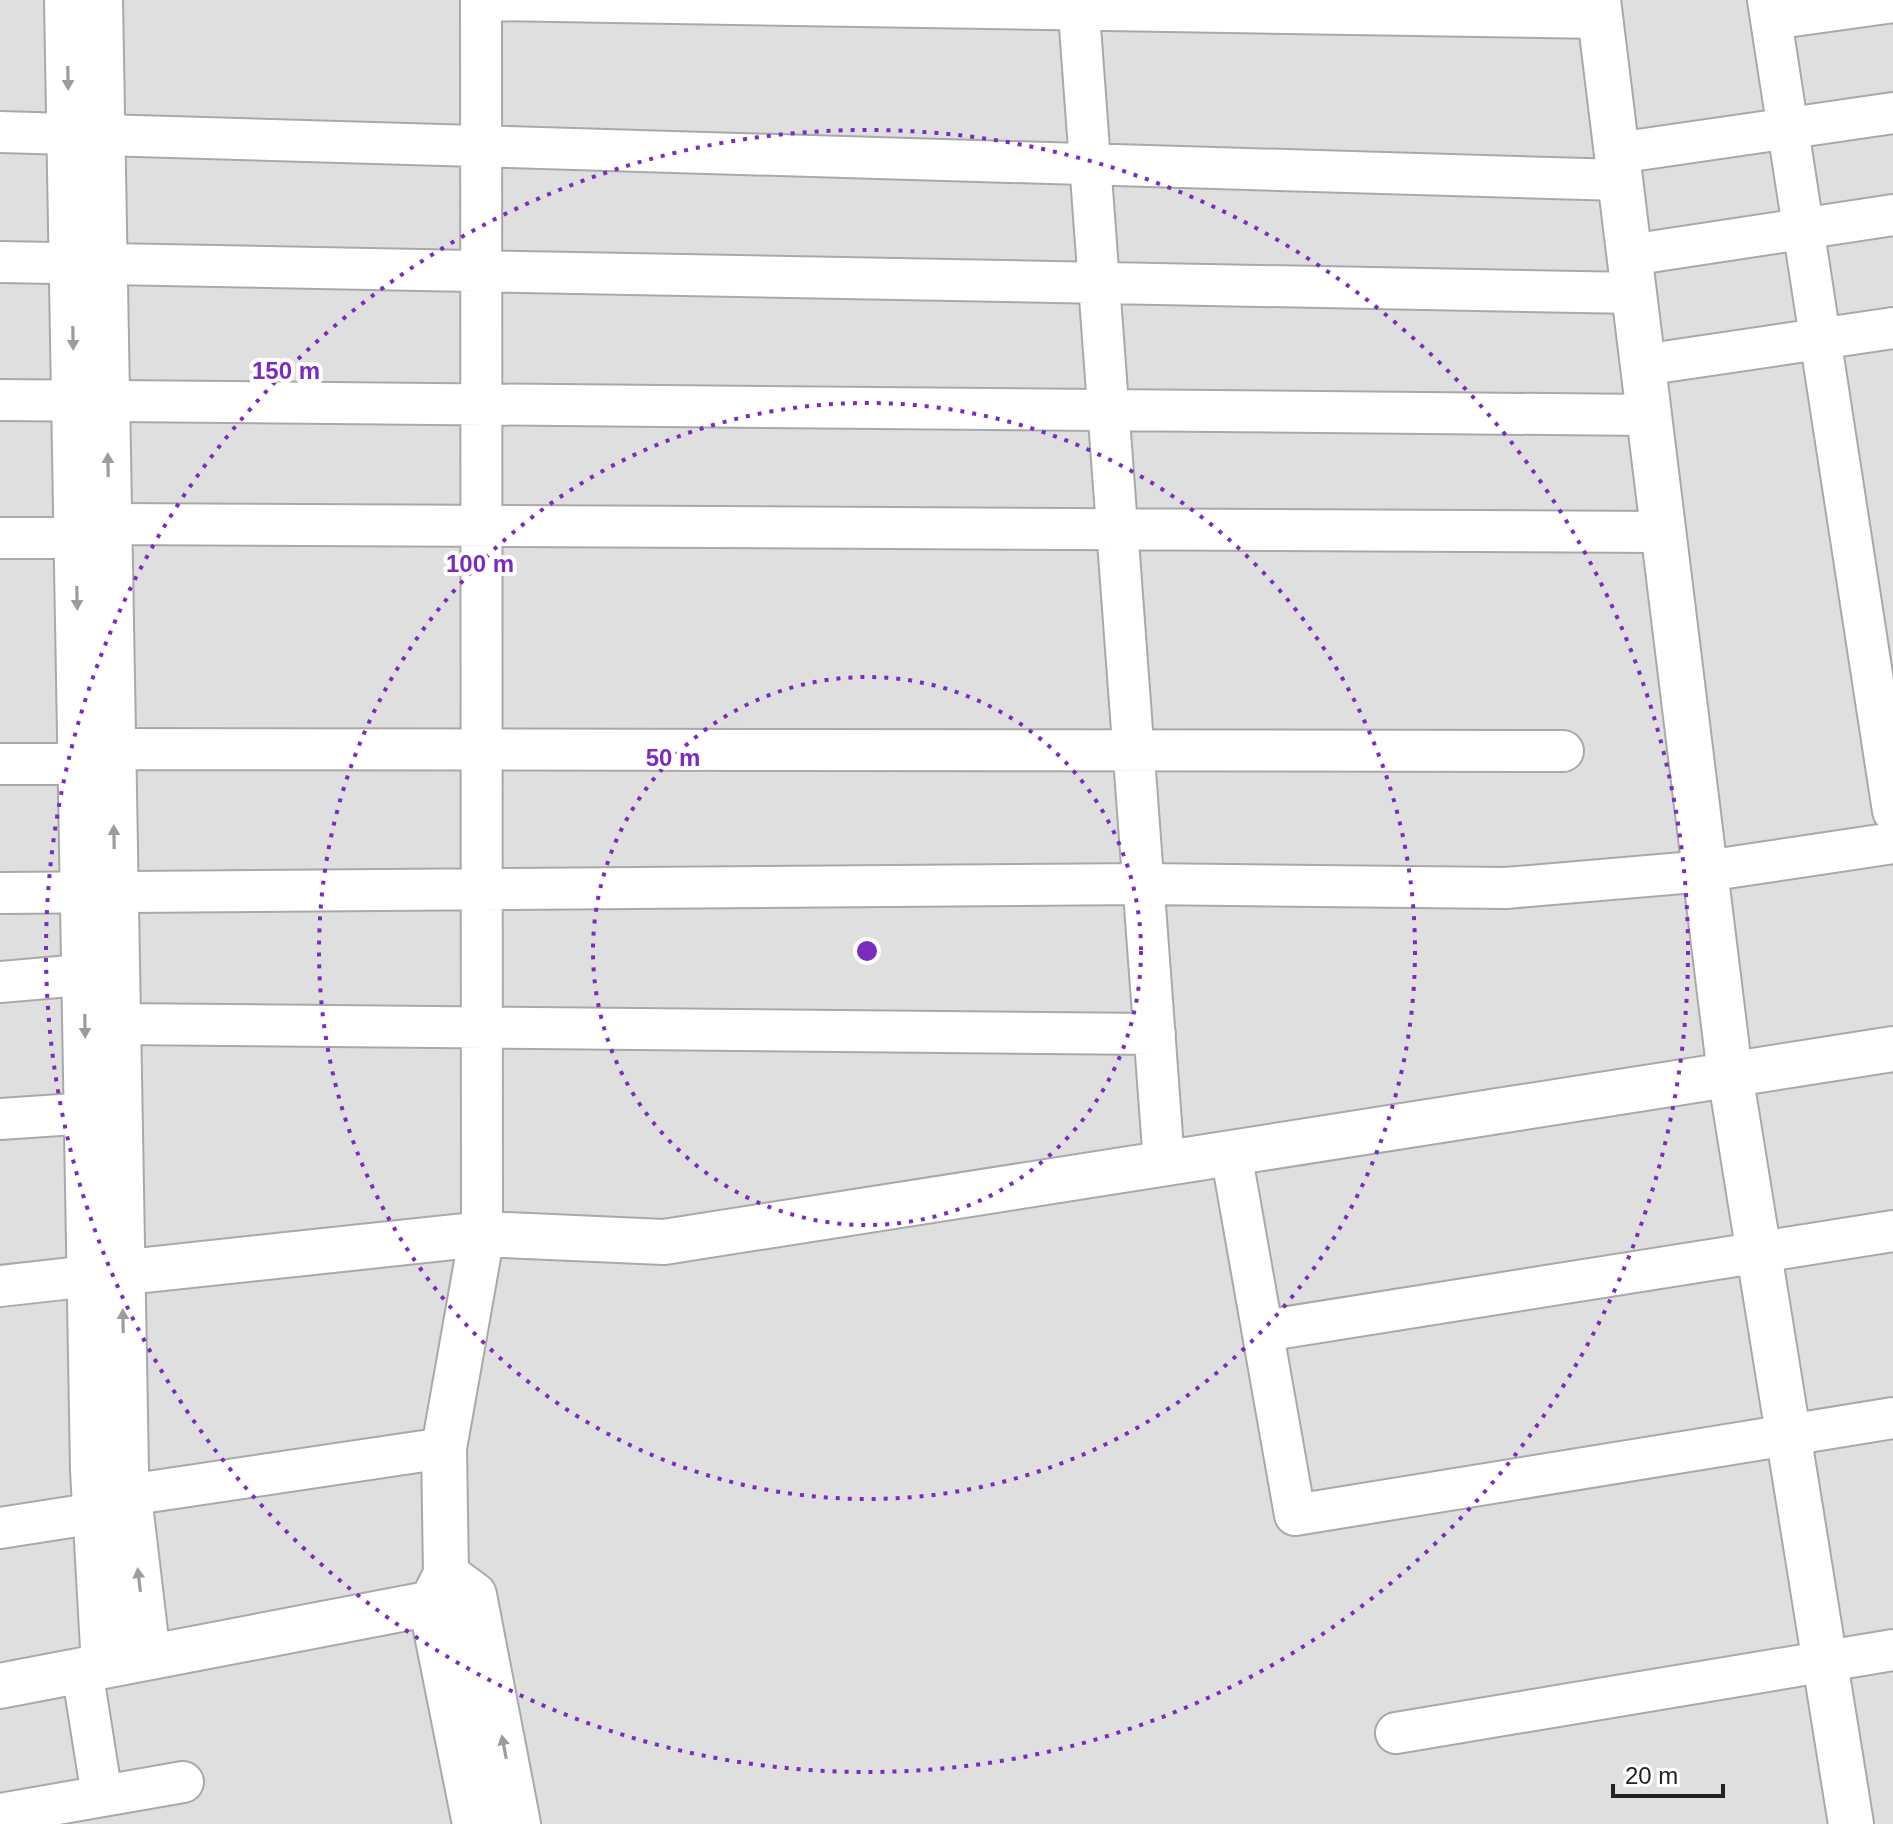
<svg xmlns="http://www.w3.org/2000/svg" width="1893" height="1824" font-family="Arial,sans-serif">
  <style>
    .residential { fill: #e0dfdf }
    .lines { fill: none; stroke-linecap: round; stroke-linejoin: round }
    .minor-casing { stroke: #a9a9a9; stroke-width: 44 }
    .tertiary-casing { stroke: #a9a9a9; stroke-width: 48 }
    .minor { stroke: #fff; stroke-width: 40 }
    .tertiary { stroke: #fff; stroke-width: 44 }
    .oneway { fill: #9c9c9c }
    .ring { fill: none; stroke: #7b2cbf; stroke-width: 4; stroke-dasharray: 4 8 }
    .centre { fill: #7b2cbf; stroke: #fff; stroke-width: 4 }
    .ring-label { font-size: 24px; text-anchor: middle; font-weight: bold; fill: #7b2cbf; stroke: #fff; stroke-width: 8; stroke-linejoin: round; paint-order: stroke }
  </style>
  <rect width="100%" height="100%" fill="#f2efe9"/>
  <path class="residential" d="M0,0H1893V1824H0Z"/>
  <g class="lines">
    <defs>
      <path id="minor" d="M481,0L482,1234
        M485,0L1600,18
        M1078,0L1164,1163
        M1768,0L1893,811
        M1771,19L1893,2
        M0,132L1620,180
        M1617,153L1893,113
        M1630,255L1893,215
        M0,262L1634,293
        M1643,365L1893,328
        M0,400L1649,415
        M109,524L1663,532
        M0,538H109
        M80,749L1563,751
        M0,764H80
        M0,893L1144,884L1506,888L1706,871L1893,843
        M0,982L116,972
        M118,1024L1155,1034
        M0,1119L119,1111
        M1231,1153L1295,1515L1893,1418
        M0,1286L90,1276
        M1263,1331L1893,1231
        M128,1495L444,1448
        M0,1528L96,1513
        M82,1670L102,1796
        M1396,1733L1893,1650
        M0,1814L183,1782"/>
      <path id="tertiary" d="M67,0L93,1470L104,1666
        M100,0L126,1471L148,1657
        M1598,0L1730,1074L1851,1824
        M90,1276L482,1234L664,1242L1893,1049
        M451,1578L474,1595L518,1824
        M0,1686L474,1595
        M475,1824L431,1604L446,1574L444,1448L482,1234"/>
    </defs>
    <use href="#minor" class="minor-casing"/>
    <use href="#tertiary" class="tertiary-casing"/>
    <use href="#minor" class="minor"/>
    <use href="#tertiary" class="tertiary"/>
  </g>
  <defs><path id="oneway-solid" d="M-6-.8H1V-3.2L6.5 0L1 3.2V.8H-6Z" transform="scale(2)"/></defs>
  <g class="oneway">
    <use href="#oneway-solid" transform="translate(68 78) rotate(89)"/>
    <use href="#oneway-solid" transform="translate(73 338) rotate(89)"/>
    <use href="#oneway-solid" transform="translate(108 465) rotate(-91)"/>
    <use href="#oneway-solid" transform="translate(77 598) rotate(89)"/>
    <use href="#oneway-solid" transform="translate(114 837) rotate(-91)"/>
    <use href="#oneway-solid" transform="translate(85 1026) rotate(89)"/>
    <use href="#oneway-solid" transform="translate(123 1321) rotate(-91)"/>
    <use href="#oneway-solid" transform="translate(139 1580) rotate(-97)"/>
    <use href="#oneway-solid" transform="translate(504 1747) rotate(-101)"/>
  </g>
  <g class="ring">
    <circle cx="867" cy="951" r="274"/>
    <circle cx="867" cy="951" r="548"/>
    <circle cx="867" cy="951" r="821"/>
  </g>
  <circle cx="867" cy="951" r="12" class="centre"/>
  <g class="ring-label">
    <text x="286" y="379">150 m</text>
    <text x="480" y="572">100 m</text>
    <text x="673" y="766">50 m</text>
  </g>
  <path d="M1613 1784v12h110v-12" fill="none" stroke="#222222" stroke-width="4"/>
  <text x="1625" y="1784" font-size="24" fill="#222222" stroke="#ffffff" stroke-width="6" paint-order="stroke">20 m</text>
</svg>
